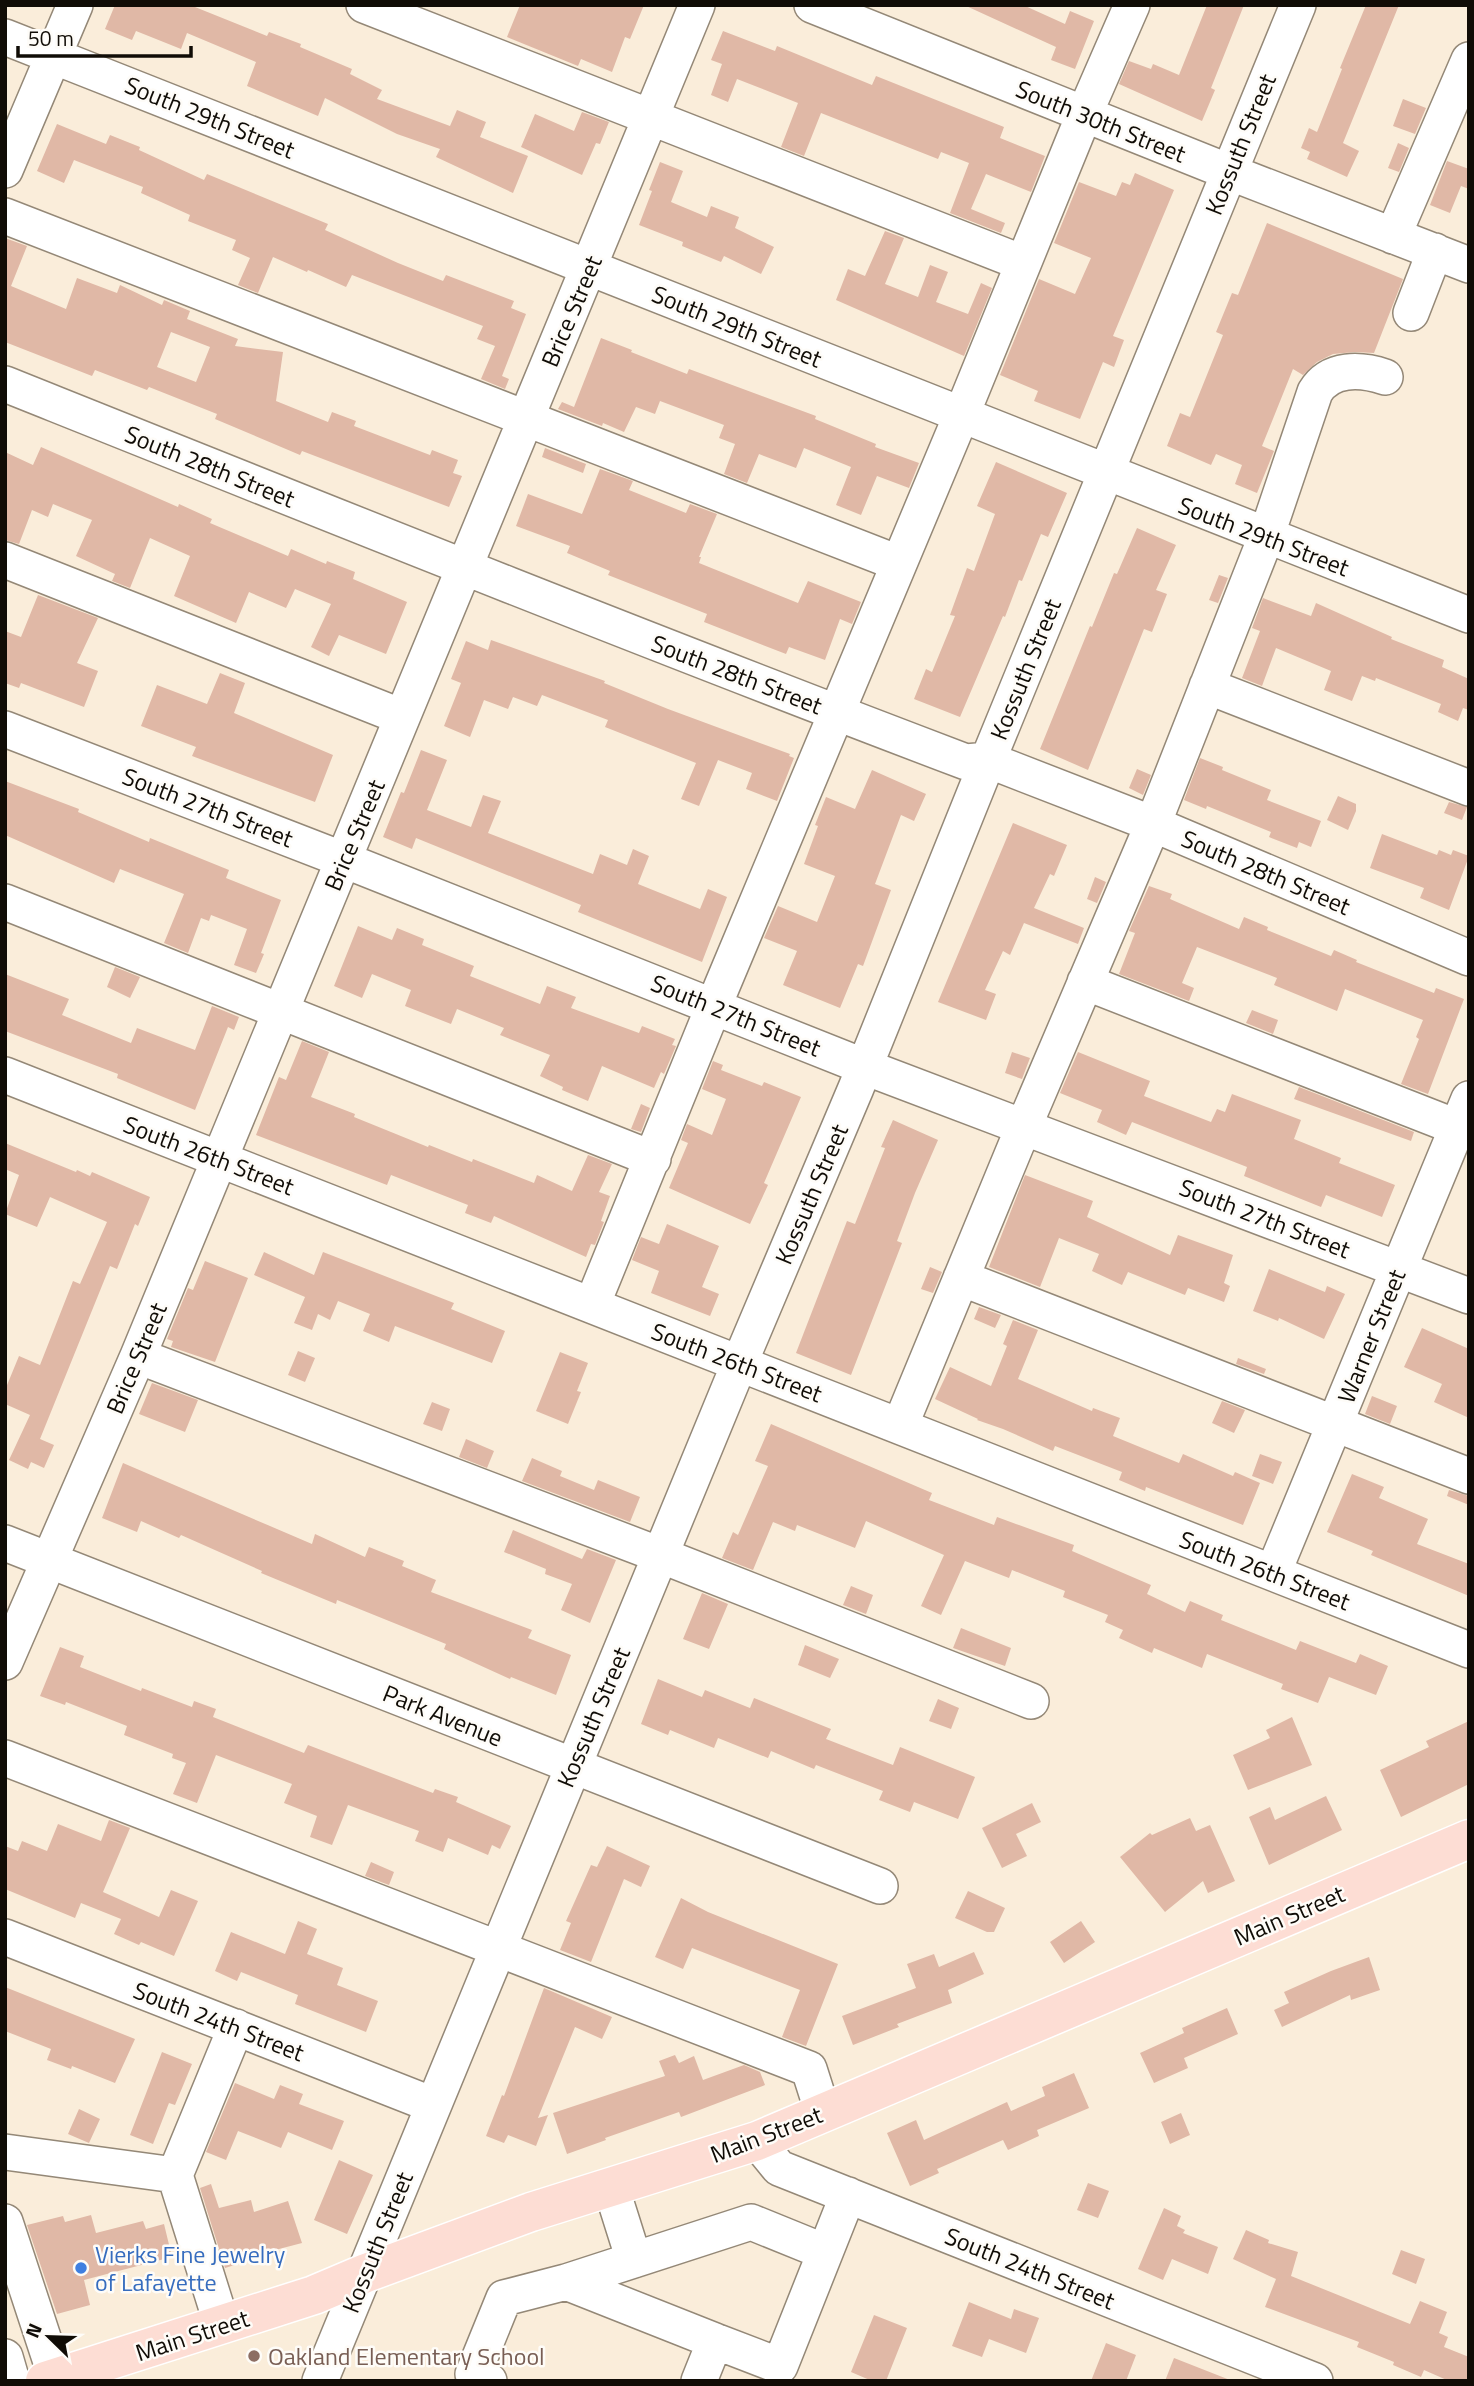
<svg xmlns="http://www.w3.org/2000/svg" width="1474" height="2386" font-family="'Titillium Web',sans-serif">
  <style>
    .building { fill: #e0b8a6; fill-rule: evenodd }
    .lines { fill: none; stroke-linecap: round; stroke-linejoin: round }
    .minor-casing { stroke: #948877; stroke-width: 38 }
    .major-casing { stroke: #fff; stroke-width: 41 }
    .minor { stroke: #fff; stroke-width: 35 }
    .major { stroke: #fdddd4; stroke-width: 38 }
    .shop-dot { fill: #3f7fe0; stroke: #fefcf8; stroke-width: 2.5 }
    .education-dot { fill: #8d6e63; stroke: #fefcf8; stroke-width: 2.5 }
    .labels { text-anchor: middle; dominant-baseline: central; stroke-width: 5; stroke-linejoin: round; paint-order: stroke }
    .street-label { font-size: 24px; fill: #100c06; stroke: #fefcf8 }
    .shop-label { font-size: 24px; fill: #366cbe; stroke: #fefcf8; text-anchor: start }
    .education-label { font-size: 24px; fill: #785e54; stroke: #fefcf8; text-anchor: start }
  </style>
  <rect width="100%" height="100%" fill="#faedda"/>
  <path class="building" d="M115,5H190L267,36L269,32L301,44L300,47L352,69L350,74L382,90L377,99L450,126L457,110L486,122L480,137L528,156L513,193L436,157L440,149L397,134L325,98L318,116L247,86L256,62L187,33L181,49L136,31L132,40L105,29Z
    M520,5H644L630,39L625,37L612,72L581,59L578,66L507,37Z
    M964,5H1023L1065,24L1070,11L1094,21L1075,69L1051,60L1056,47Z
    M1207,5H1244L1211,88L1215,90L1202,121L1119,84L1129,61L1151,69L1153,64L1179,75Z
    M1366,5H1399L1343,143L1359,151L1347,177L1307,159L1310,152L1301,148L1309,128L1317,132L1342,69L1340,68Z
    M723,31L775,51L777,46L872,85L876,76L1004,127L1000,138L1045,156L1031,192L986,174L971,209L1005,223L1001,233L950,213L969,163L941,152L938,159L821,113L804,156L781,147L798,103L737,79L728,102L711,95L722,64L711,60Z
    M1403,99L1426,108L1415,134L1393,126Z
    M582,112L609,122L600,144L596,143L582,175L521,147L535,114L574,131Z
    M57,124L106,144L110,135L140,147L139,150L204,180L207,174L328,224L325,230L398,263L443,281L446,275L514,301L511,308L526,314L502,376L509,379L505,389L481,379L495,346L477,339L483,326L352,275L346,287L308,270L307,272L273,257L258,293L238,285L250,258L232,250L236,240L188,221L190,215L141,193L143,187L74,160L64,183L37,171Z
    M1398,143L1409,148L1399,172L1388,168Z
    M1447,161L1469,169V189L1461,186L1450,213L1430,205Z
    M660,162L683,171L671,202L707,217L711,206L739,217L735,228L774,247L761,274L724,256L721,262L682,246L683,242L639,225L652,191L649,190Z
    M1135,173L1174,190L1113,336L1124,340L1114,367L1103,362L1080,419L1034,401L1038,391L1000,375L1039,279L1075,294L1091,258L1054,243L1079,182L1116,196L1122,182L1130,185Z
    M1267,223L1403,279L1374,353L1355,352L1333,354L1317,362L1303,375L1293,369L1262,446L1274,451L1257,493L1235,484L1242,465L1216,454L1211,465L1167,446L1180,413L1190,417L1223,335L1216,332L1232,293L1238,295Z
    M885,231L904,238L885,284L918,297L930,265L948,272L936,302L968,314L981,283L992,288L964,356L836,300L848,269L865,276Z
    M5,238L27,246L11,286L66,309L77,278L117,293L120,285L162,305L164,300L190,311L187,319L238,339L235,346L283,352L276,401L328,422L332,412L356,421L354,426L430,455L432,450L458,460L453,473L462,476L449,507L302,451L300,455L215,419L217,414L149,387L147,390L95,370L92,376L5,342ZM171,332L210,347L196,382L157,367Z
    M601,338L632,350L631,352L687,374L689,369L816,416L815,419L876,444L875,447L919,463L909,488L877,476L861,515L836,505L851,467L804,448L796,468L759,454L747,483L724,474L735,444L719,438L724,425L660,401L655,414L636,407L624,432L603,423L602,426L558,409L562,402L574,407Z
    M41,447L178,507L179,504L212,519L210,523L288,556L291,549L326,564L327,561L355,572L353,579L407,602L386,654L339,635L329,656L311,647L331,604L295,589L286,608L249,592L236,623L174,596L190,556L150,538L130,588L112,581L115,574L76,556L92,520L53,504L48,517L32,510L19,544L5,540V452L33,465Z
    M545,448L586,464L583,473L542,457Z
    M996,462L1067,493L1048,537L1041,534L1022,581L1019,580L1005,617L1003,616L960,717L914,699L926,669L932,672L955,616L950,615L967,568L974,571L995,514L977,506Z
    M600,469L633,481L629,490L686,513L690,504L717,514L699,557H701L699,563L798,603L808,581L861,602L852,624L840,619L825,660L789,647L786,654L704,622L707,614L608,575L610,571L567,553L570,546L516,526L528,494L582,514Z
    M1137,528L1176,545L1156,590L1167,594L1152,632L1144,629L1088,770L1040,749L1090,626L1092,627L1114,573L1117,574Z
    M1219,575L1228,578L1218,603L1209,600Z
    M38,595L98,618L77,663L98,671L84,707L21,683L19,688L5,683V631L21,637Z
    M1263,598L1311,616L1316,603L1392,637L1391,639L1444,660L1442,667L1469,679V710L1463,708L1458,721L1438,712L1441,704L1376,678L1375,681L1362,676L1352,701L1324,690L1331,671L1276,648L1262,686L1242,678L1260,631L1252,628Z
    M491,640L605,681L604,683L668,709L790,754L789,756L794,758L777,801L746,789L752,773L718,760L699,806L681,799L696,763L605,727L608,720L542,695L537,706L513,697L508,709L484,700L470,737L444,726L461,683L451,679L466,641L488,650Z
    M220,673L245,683L234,713L333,755L315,802L192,756L196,747L141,726L157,685L207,704Z
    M421,750L447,760L427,810L471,827L483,795L501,801L488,833L593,874L600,854L627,865L633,849L649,856L638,884L700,909L708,889L727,897L702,962L578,912L581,905L416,838L412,849L383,837L401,792L404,793Z
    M1200,758L1223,767L1222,770L1271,790L1267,800L1321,821L1311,847L1299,842L1297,848L1269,837L1271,832L1207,806L1206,809L1184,800Z
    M1137,769L1151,775L1143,795L1129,788Z
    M872,770L926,794L914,821L901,815L875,884L891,890L863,966L858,964L840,1008L783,985L797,951L764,938L778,906L817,922L835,876L804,864L818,826L815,825L826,797L855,809Z
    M5,781L79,809L78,812L149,842L150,838L229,870L226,878L281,900L261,953L264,954L256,973L234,965L247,929L211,915L209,921L201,918L188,953L164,943L184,894L120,869L114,883L5,835Z
    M1338,796L1356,804V811L1348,830L1327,820Z
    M1449,802L1467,807L1462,820L1444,813Z
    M1013,823L1067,845L1054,876L1050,874L1034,908L1084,928L1078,944L1024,923L1010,955L1003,951L985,990L996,994L986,1020L938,1002Z
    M1382,834L1437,855L1439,850L1451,855L1453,850L1469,856L1449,910L1420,898L1424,888L1370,868Z
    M1095,877L1106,882L1097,903L1087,899Z
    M1149,886L1172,894L1170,899L1239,929L1244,917L1268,927L1267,930L1331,956L1334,950L1357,960L1356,962L1434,993L1436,988L1464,999L1428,1094L1401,1084L1419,1039L1416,1037L1423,1020L1345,989L1337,1011L1274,985L1277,978L1197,947L1182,983L1194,988L1189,1001L1119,974L1135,933L1129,931Z
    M358,926L392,940L397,928L424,939L422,945L474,966L470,976L540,1004L547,986L576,997L571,1008L639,1033L642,1026L675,1039L672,1045L676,1046L664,1074L661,1072L654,1088L602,1066L588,1101L562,1090L563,1087L540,1076L550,1055L500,1035L504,1028L457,1009L451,1024L405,1006L411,990L372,974L362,998L334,986Z
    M115,967L140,977L130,998L107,987Z
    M5,974L69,999L62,1015L131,1043L137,1028L195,1050L212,1006L239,1017L234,1030L228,1027L195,1110L117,1078L118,1074L5,1031Z
    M1252,1010L1278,1020L1273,1034L1246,1023Z
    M302,1041L329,1052L311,1097L355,1114L354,1117L428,1147L429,1145L472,1162L473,1159L534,1183L537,1175L572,1191L588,1155L612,1164L599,1192L610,1196L601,1221L604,1222L595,1245L591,1244L586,1257L494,1216L491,1223L465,1213L468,1205L391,1175L387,1185L256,1135L279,1077L286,1080Z
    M1012,1052L1030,1058L1022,1079L1005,1073Z
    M1078,1052L1150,1081L1144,1096L1211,1122L1217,1109L1225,1112L1232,1094L1301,1120L1294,1139L1341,1158L1339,1163L1395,1185L1382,1217L1326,1195L1321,1207L1244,1176L1247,1167L1132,1122L1126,1135L1097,1122L1102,1110L1060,1093Z
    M713,1061L723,1065L721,1070L762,1086L764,1082L801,1097L764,1183L768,1185L750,1224L669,1188L688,1143L681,1140L687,1124L712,1135L726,1099L702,1089Z
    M1299,1087L1414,1132L1411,1141L1294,1099Z
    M641,1104L650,1108L641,1132L631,1129Z
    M893,1120L938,1140L915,1193L897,1241L902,1243L851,1375L796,1353L847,1221L855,1224L885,1148L881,1147Z
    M5,1143L76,1172L77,1170L90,1176L92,1172L150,1197L138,1226L135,1224L117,1269L110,1266L40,1439L54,1445L44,1468L31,1462L28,1469L9,1460L30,1415L5,1404V1390L19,1356L40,1365L73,1281L80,1284L107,1222L50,1197L37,1227L5,1214L19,1175L5,1169Z
    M1025,1175L1093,1201L1087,1217L1170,1255L1178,1235L1233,1255L1224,1283L1230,1286L1224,1302L1188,1288L1185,1295L1128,1272L1122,1285L1092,1271L1099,1254L1059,1238L1040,1287L989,1267Z
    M667,1224L719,1246L702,1287L719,1294L710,1316L651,1293L659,1271L632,1260L641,1237L659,1244Z
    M264,1252L314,1275L323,1252L454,1303L451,1309L505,1331L492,1363L395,1326L389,1342L363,1331L370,1314L338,1301L330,1320L318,1314L312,1330L294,1323L305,1297L254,1275Z
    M205,1261L248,1278L215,1362L171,1347L173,1341L167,1339L188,1288L193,1290Z
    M930,1267L942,1272L933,1293L921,1289Z
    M1269,1269L1325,1292L1327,1286L1345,1294L1324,1339L1279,1318L1278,1321L1253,1311Z
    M979,1307L1001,1315L995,1328L974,1319Z
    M1013,1320L1038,1330L1018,1379L1092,1411L1093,1408L1120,1418L1113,1436L1179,1463L1183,1454L1233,1476L1235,1472L1260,1483L1243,1525L1146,1487L1145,1491L1119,1480L1122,1472L1055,1446L1053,1451L1003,1429L977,1420L978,1419L935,1399L950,1367L991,1386L1007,1346L1003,1344Z
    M1422,1328L1469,1349V1418L1434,1402L1442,1384L1404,1367Z
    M298,1351L315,1358L305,1382L288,1375Z
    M560,1352L588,1363L577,1391L581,1392L568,1424L536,1411Z
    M1238,1358L1266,1369L1264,1374L1236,1364Z
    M152,1383L198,1400L185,1432L139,1414Z
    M1372,1396L1397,1406L1390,1424L1365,1414Z
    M1222,1401L1245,1410L1234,1433L1212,1423Z
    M432,1402L450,1409L442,1431L423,1424Z
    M771,1424L932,1493L929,1500L994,1525L997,1517L1074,1545L1072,1551L1151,1585L1147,1594L1185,1612L1190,1601L1223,1615L1221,1620L1296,1650L1300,1641L1356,1663L1360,1654L1388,1666L1376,1695L1329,1677L1318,1703L1281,1689L1283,1684L1207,1654L1202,1668L1154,1648L1152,1653L1119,1638L1123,1630L1105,1622L1108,1615L1063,1597L1065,1591L1012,1570L1009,1578L965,1561L941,1615L921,1606L944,1555L866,1521L855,1548L797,1525L795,1531L773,1522L753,1570L722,1558L733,1532L738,1535L768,1466L755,1461Z
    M466,1439L494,1451L487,1468L459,1457Z
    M1260,1454L1282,1462L1273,1484L1252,1476Z
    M532,1458L562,1471L560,1476L594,1490L598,1480L640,1497L630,1522L522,1481Z
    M123,1463L312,1544L315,1534L365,1557L369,1547L404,1561L402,1566L436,1580L431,1592L532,1630L528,1638L571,1655L556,1695L511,1677L510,1679L444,1649L446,1644L337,1600L336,1604L261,1573L262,1571L181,1535L179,1538L141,1521L137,1532L102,1518Z
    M1352,1474L1384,1487L1379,1498L1428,1519L1417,1544L1469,1564V1596L1371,1555L1373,1551L1327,1532Z
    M1449,1490L1469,1496V1505L1447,1496Z
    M513,1530L582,1559L587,1549L616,1560L590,1623L561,1610L572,1584L545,1574L546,1569L504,1552Z
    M851,1586L873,1595L866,1614L843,1605Z
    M702,1593L728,1604L709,1649L683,1639Z
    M961,1628L1011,1648L1005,1666L953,1648Z
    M805,1645L839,1659L830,1678L798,1665Z
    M60,1647L84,1656L80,1667L141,1691L142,1688L192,1707L194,1701L216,1709L213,1717L304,1753L308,1745L433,1793L435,1789L458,1797L456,1802L511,1826L500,1849L492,1845L488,1855L448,1838L443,1852L415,1841L419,1831L348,1805L332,1845L310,1837L317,1816L284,1803L292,1784L216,1755L197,1803L173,1794L186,1763L172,1758L173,1754L124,1735L127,1726L66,1702L65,1705L40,1696Z
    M658,1679L702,1697L705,1690L750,1708L754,1698L831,1729L826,1739L893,1765L900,1747L975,1777L958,1819L914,1802L910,1812L879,1800L883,1791L816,1765L814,1769L771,1751L768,1758L718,1738L714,1748L670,1730L668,1735L641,1724Z
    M938,1699L959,1708L951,1729L929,1721Z
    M1292,1717L1312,1765L1248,1790L1233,1755L1270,1738L1266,1730Z
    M1469,1721V1784L1401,1817L1380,1770L1429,1747L1426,1741Z
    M1326,1796L1342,1830L1269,1865L1249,1817L1270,1807L1275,1820Z
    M1032,1803L1041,1822L1016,1834L1027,1856L1002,1868L982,1828Z
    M1190,1818L1196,1831L1210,1825L1235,1881L1208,1893L1203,1881L1165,1912L1120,1857L1150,1833L1152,1835Z
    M109,1820L130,1828L103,1892L159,1917L171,1890L198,1901L174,1956L141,1942L139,1945L114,1934L121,1919L81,1903L75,1918L5,1889V1846L18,1851L22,1841L47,1851L58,1824L101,1841Z
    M607,1846L650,1866L641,1887L624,1879L591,1962L560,1950L571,1923L566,1921L591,1865L597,1867Z
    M371,1862L394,1872L389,1885L365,1876Z
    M968,1891L1005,1908L994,1932H987L955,1918Z
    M681,1898L708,1912L838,1964L806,2046L782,2037L800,1990L692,1948L683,1969L655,1957Z
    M298,1921L317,1929L307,1954L343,1968L337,1985L378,2001L366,2032L295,2004L298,1995L241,1972L237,1981L215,1971L231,1932L285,1954Z
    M1081,1921L1095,1942L1064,1963L1050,1942Z
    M974,1952L984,1974L948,1990L952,2003L897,2024L899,2027L853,2045L842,2016L916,1988L907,1964L934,1954L939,1967Z
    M1369,1957L1380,1990L1351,2000L1350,1995L1282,2027L1274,2010L1289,2003L1284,1992L1331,1971Z
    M5,1987L135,2039L115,2083L72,2066L71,2069L47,2060L51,2049L5,2031Z
    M544,1988L612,2017L602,2039L575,2027L538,2118L548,2115L536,2146L508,2135L504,2143L486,2136L502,2095L504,2096Z
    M1227,2008L1238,2034L1184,2058L1188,2068L1154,2083L1140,2053L1184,2033L1182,2028Z
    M162,2052L192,2064L175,2105L169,2103L153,2144L130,2135Z
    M675,2055L679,2063L694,2056L703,2080L744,2065L760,2072L765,2085L681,2117L679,2112L605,2138L606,2140L567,2154L553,2113L665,2076L659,2061Z
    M1074,2073L1089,2108L1037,2130L1039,2136L1008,2150L1003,2140L937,2169L939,2173L910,2186L887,2133L916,2120L924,2140L1007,2102L1011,2111L1045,2096L1042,2087Z
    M235,2083L274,2099L280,2085L303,2094L299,2104L344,2121L332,2150L288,2132L281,2148L238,2131L226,2160L206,2152Z
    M79,2109L100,2119L89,2143L68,2134Z
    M1181,2113L1190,2135L1170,2144L1161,2122Z
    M339,2160L373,2175L347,2234L314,2220Z
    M1088,2183L1109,2191L1098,2218L1077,2210Z
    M211,2184L219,2208L251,2200L254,2212L288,2201L302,2243L237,2260L238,2264L225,2268L200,2188Z
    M1164,2208L1181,2216L1177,2226L1185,2230L1183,2233L1218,2247L1208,2274L1172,2259L1163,2280L1138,2269Z
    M91,2215L96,2233L143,2221L146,2229L164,2224L172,2257L84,2280L90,2305L57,2314L27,2225L63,2216L65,2222Z
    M1246,2230L1269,2240L1268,2243L1298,2252L1291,2276L1410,2324L1420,2301L1447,2312L1439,2333L1448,2337L1444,2347L1469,2357V2381H1449L1424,2370L1421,2377L1393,2365L1394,2362L1357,2347L1359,2342L1265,2307L1276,2279L1233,2259Z
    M1401,2250L1425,2259L1416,2284L1392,2274Z
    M969,2302L1011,2319L1014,2309L1039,2318L1026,2353L989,2339L982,2357L952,2346Z
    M874,2315L907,2328L886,2381H872L851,2372Z
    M1106,2343L1136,2355L1126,2381H1091Z
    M1174,2358L1230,2380L1229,2381H1165Z"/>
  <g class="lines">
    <defs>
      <path id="minor" d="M364,5L1023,263
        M812,5L1229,172L1469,265
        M5,37C493,229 979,426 1469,615
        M5,170L75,5
        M5,216L898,563
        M1393,236L1469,60
        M1411,313L1435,251
        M5,384C325,512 644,640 966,762L988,760L1153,824L1469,958
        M5,560L402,717
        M1207,686L1469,788
        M5,729L344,860L865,1067L1469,1296
        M5,902L653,1159
        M1085,982L1469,1132
        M5,1075L1469,1650
        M961,1278L1469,1476
        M592,1305L722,986L961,416L1084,115L1132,5
        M138,1356L660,1555L1031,1701
        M900,1426L1024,1126L1153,824L1266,537L1315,392C1330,367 1361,369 1385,377
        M5,1543L880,1886
        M1273,1573L1469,1099
        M5,1662L138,1356L697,5
        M5,1758L809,2069L823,2113
        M5,1937L433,2105
        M757,2141L779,2168L1315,2381
        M5,2152L175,2175
        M611,2187L634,2260
        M5,2222L56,2377
        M566,2282L751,2222L825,2252
        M222,2325L175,2175L236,2027
        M715,2341L780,2366L848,2195
        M5,2357L12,2381
        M320,2381L740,1362L856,1088L988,760L1298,5
        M489,2381L473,2374L504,2298L566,2282L715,2341L699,2381"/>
      <path id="major" d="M45,2381L314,2295L366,2273L531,2212L757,2141L1469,1839"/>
    </defs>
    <use href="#minor" class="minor-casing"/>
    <use href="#major" class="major-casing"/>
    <use href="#minor" class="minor"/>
    <use href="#major" class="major"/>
  </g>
  <circle class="shop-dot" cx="81" cy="2268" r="7"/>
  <circle class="education-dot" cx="254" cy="2356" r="7"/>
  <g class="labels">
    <g class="street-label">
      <text transform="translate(210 117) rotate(22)">South 29th Street</text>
      <text transform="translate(1101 121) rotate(22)">South 30th Street</text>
      <text transform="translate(1240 144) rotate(-68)">Kossuth Street</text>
      <text transform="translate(571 311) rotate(-67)">Brice Street</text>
      <text transform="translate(737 326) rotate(22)">South 29th Street</text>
      <text transform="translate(210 466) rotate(22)">South 28th Street</text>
      <text transform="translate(1264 536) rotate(21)">South 29th Street</text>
      <text transform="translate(1025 669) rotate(-68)">Kossuth Street</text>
      <text transform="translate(737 674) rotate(21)">South 28th Street</text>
      <text transform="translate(208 807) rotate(21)">South 27th Street</text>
      <text transform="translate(354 835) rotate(-67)">Brice Street</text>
      <text transform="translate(1266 872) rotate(23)">South 28th Street</text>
      <text transform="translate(736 1015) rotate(22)">South 27th Street</text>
      <text transform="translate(209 1155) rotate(21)">South 26th Street</text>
      <text transform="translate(811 1194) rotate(-67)">Kossuth Street</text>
      <text transform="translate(1265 1218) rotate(21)">South 27th Street</text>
      <text transform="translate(1371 1336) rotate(-68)">Warner Street</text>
      <text transform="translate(136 1358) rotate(-67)">Brice Street</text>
      <text transform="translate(737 1362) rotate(21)">South 26th Street</text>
      <text transform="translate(1265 1570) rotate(21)">South 26th Street</text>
      <text transform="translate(443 1715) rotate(22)">Park Avenue</text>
      <text transform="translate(593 1717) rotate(-67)">Kossuth Street</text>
      <text transform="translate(1289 1915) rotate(-23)">Main Street</text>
      <text transform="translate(219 2021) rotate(21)">South 24th Street</text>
      <text transform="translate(766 2134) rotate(-21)">Main Street</text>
      <text transform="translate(377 2242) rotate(-68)">Kossuth Street</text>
      <text transform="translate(1030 2268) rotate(22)">South 24th Street</text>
      <text transform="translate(192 2335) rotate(-18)">Main Street</text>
    </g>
    <g class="shop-label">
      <text x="95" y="2254">Vierks Fine Jewelry<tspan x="95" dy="28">of Lafayette</tspan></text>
    </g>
    <g class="education-label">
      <text x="268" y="2356">Oakland Elementary School</text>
    </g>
  </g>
  <rect width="1474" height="2386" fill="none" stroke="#100c06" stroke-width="14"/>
  <g transform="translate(49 2337) rotate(293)" stroke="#fefcf8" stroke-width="5" paint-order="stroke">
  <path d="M0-5L12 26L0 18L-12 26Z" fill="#100c06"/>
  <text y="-10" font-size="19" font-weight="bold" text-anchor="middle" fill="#100c06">N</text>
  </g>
  <path d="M18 46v10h173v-10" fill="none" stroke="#100c06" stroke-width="3.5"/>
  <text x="28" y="46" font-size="21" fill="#100c06" stroke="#fefcf8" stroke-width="5" paint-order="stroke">50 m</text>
</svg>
